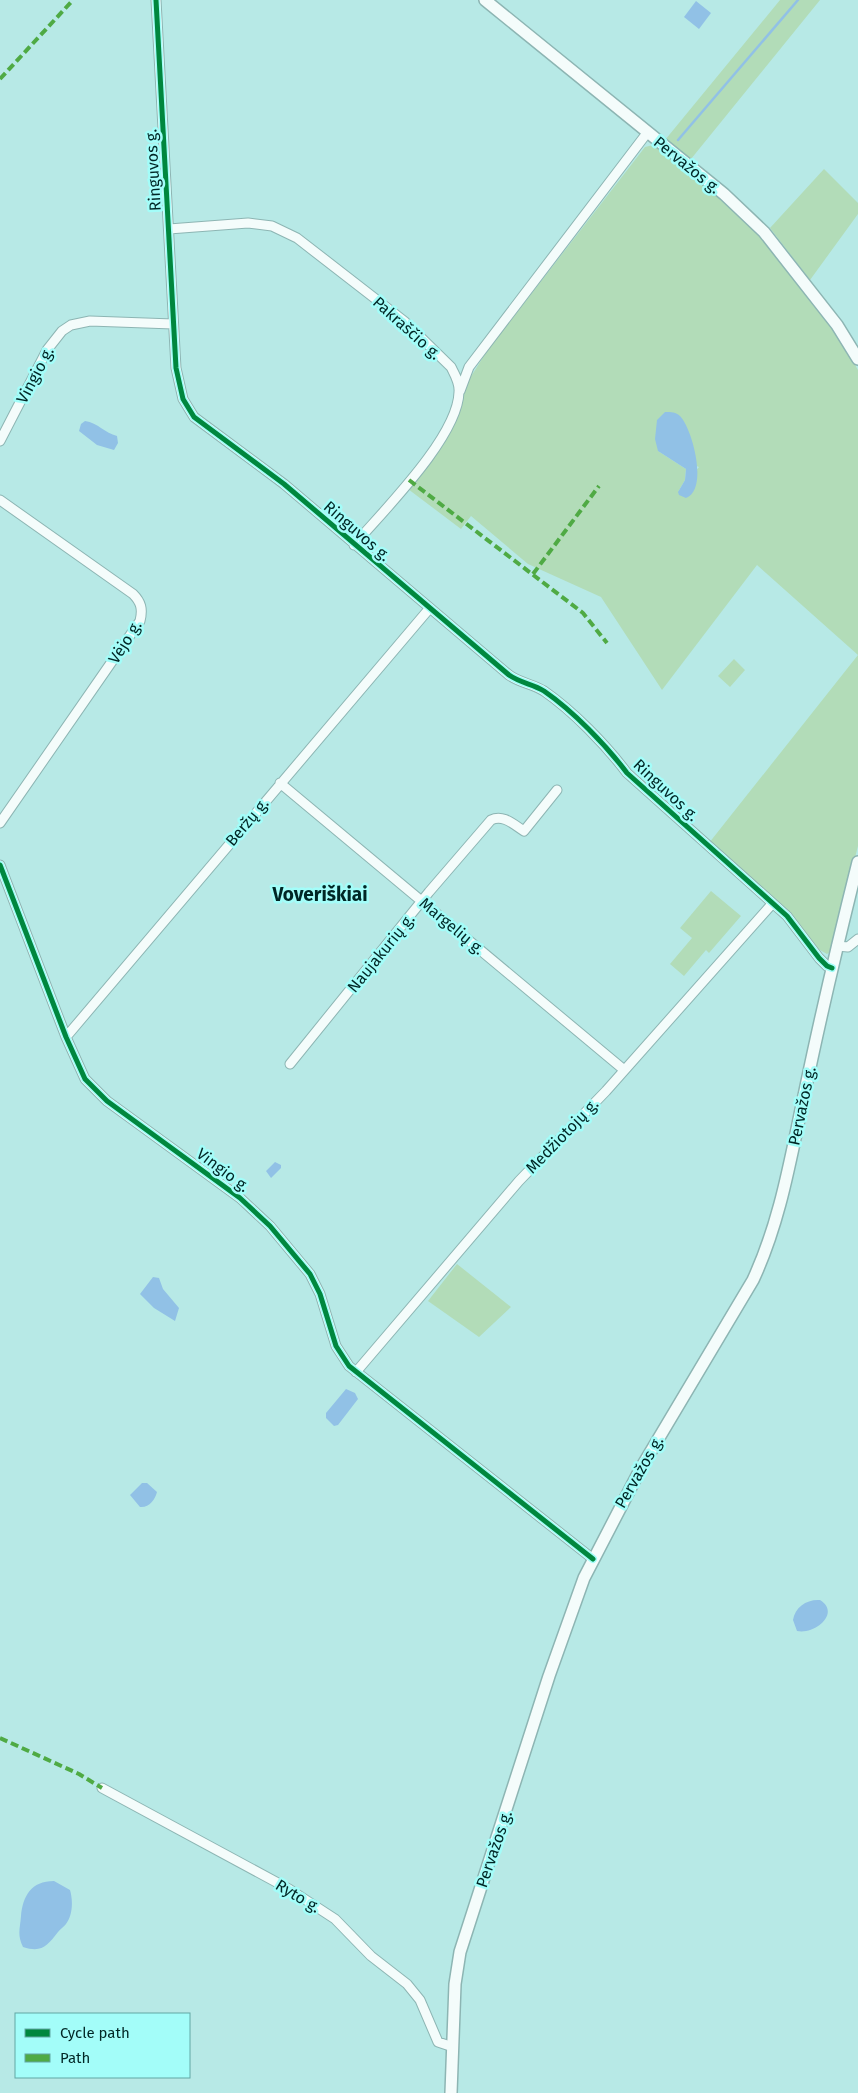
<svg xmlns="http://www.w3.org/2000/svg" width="858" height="2093" font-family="'Fira Sans',sans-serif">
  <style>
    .green { fill: #b2dcb8; fill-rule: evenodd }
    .water { fill: #91c1e6 }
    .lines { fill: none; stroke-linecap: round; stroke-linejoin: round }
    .stream { stroke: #91c1e6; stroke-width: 2.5 }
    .minor-casing { stroke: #8db5b3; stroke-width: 11 }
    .major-casing { stroke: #8db5b3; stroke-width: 14 }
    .minor { stroke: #f4fcfb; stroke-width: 9 }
    .major { stroke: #f4fcfb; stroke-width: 11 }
    .quiet { stroke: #4faa44; stroke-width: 4; stroke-dasharray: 8 4; stroke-linecap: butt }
    .cycleway-casing { stroke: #a3fdf9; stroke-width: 8 }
    .cycleway { stroke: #00873e; stroke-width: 5 }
    .labels { text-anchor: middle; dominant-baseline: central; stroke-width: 5; stroke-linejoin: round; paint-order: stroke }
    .street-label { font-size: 16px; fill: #002625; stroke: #a3fdf9 }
    .quarter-label { font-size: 19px; font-weight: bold; fill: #002625; stroke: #a3fdf9 }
  </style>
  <rect width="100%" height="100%" fill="#b7e9e6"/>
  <path class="green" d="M780,0H820L691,159L665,140Z
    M653,145L659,147L731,204L761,235L837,333L858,370V846L831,951L827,954L818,949L795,919L709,843L858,655L757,565L662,690L601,597L528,564L471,516L461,529L408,489L444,443L470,378L487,351L645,147ZM658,451L699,467L678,492L685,480L686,469Z
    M824,169L858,203V214L810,280L770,228Z
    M734,659L745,670L730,687L718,676Z
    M711,891L741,916L709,953L706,950L684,976L670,964L692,938L680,928Z
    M457,1264L511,1307L479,1337L428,1301Z"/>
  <path class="water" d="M696,1L711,13L699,29L684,17Z
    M665,412C671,412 676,412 680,416C692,428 709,489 686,498L679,495L678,492L685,480L686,469L658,451L655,439L657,420Z
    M85,421C98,423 105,433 117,436L118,443L114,450L97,445L79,431L81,424Z
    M275,1162L281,1165V1168L271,1178L266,1171Z
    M153,1277L159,1278L163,1289L179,1308L175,1321L154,1308L140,1294Z
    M346,1389L355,1393L358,1399L338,1425L334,1426L326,1418V1413Z
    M142,1483H147L157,1492C155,1500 149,1508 140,1507L130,1495Z
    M820,1600C841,1613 815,1635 797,1631L793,1620C795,1607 807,1599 820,1600Z
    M54,1881L70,1890C73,1900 73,1915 66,1924C64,1927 60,1929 58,1932C47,1946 42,1953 23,1947C17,1935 20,1929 21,1916C23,1896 31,1881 54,1881Z"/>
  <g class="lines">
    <path class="stream" d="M678,140L798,0"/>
    <defs>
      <path id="minor" d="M156,0L176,368L183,399L194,417L284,484L509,675C520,683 533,684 544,691C573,711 606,745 627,773L787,916L819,958L827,966L832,968
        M169,229L248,223L272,226L297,238L404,321L451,367C455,375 460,383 459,392C458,437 383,511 354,545
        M460,391L469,367L647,133
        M0,441L47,350L62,331L71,325L90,321L173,324
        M0,500L133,594C141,602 143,609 140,621L0,823
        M280,783L623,1069
        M0,865L66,1037L85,1079L107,1101L240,1198L270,1226L310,1274L320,1294L336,1346L349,1366L593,1559
        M837,946L848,947L858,939
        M66,1037L429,609
        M290,1064L429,892L491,820C503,814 513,824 524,831L557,790
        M356,1372L519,1181L606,1091L772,904
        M102,1788L289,1889L335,1919L371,1956L407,1984L420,2000L438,2042L453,2047"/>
      <path id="major" d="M485,0L724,194L764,232L837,325L858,359
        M451,2093L455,1984L460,1952L549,1676L584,1578L641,1468L753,1280C781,1220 791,1155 805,1091C821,1014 839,938 858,862"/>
    </defs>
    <use href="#minor" class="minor-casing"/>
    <use href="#major" class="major-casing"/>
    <use href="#minor" class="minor"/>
    <use href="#major" class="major"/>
    <path class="quiet" d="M0,79L73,0
      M409,480L583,613L607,643
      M533,574L599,486
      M0,1738L79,1774L102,1788"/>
    <defs>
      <path id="cycleway" d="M156,0L176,368L183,399L194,417L284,484L509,675C520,683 533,684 544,691C573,711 606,745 627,773L787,916L819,958L827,966L832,968
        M0,865L66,1037L85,1079L107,1101L240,1198L270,1226L310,1274L320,1294L336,1346L349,1366L593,1559"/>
    </defs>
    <use href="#cycleway" class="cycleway-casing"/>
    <use href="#cycleway" class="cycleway"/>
  </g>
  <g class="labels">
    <g class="street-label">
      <text transform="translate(687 165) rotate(39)">Pervažos g.</text>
      <text transform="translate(153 170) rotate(-93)">Ringuvos g.</text>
      <text transform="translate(407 328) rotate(42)">Pakraščio g.</text>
      <text transform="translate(35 375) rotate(-62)">Vingio g.</text>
      <text transform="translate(357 531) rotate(41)">Ringuvos g.</text>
      <text transform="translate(125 642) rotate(-58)">Vėjo g.</text>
      <text transform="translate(666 790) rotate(43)">Ringuvos g.</text>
      <text transform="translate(247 822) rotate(-50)">Beržų g.</text>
      <text transform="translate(452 926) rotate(40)">Margelių g.</text>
      <text transform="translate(381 953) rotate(-51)">Naujakurių g.</text>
      <text transform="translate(802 1106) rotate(-78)">Pervažos g.</text>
      <text transform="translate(562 1136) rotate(-46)">Medžiotojų g.</text>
      <text transform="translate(223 1170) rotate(37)">Vingio g.</text>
      <text transform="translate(639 1472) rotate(-60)">Pervažos g.</text>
      <text transform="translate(494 1849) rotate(-71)">Pervažos g.</text>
      <text transform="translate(298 1896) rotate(31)">Ryto g.</text>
    </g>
    <g class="quarter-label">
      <text x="320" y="894">Voveriškiai</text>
    </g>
  </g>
  <rect x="15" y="2013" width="175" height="65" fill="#a3fdf9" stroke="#62a7a4"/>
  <rect x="25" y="2029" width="25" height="8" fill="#00873e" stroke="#62a7a4"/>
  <text x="60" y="2038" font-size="15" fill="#002625">Cycle path</text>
  <rect x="25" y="2054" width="25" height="8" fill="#4faa44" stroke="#62a7a4"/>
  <text x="60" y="2063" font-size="15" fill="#002625">Path</text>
</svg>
